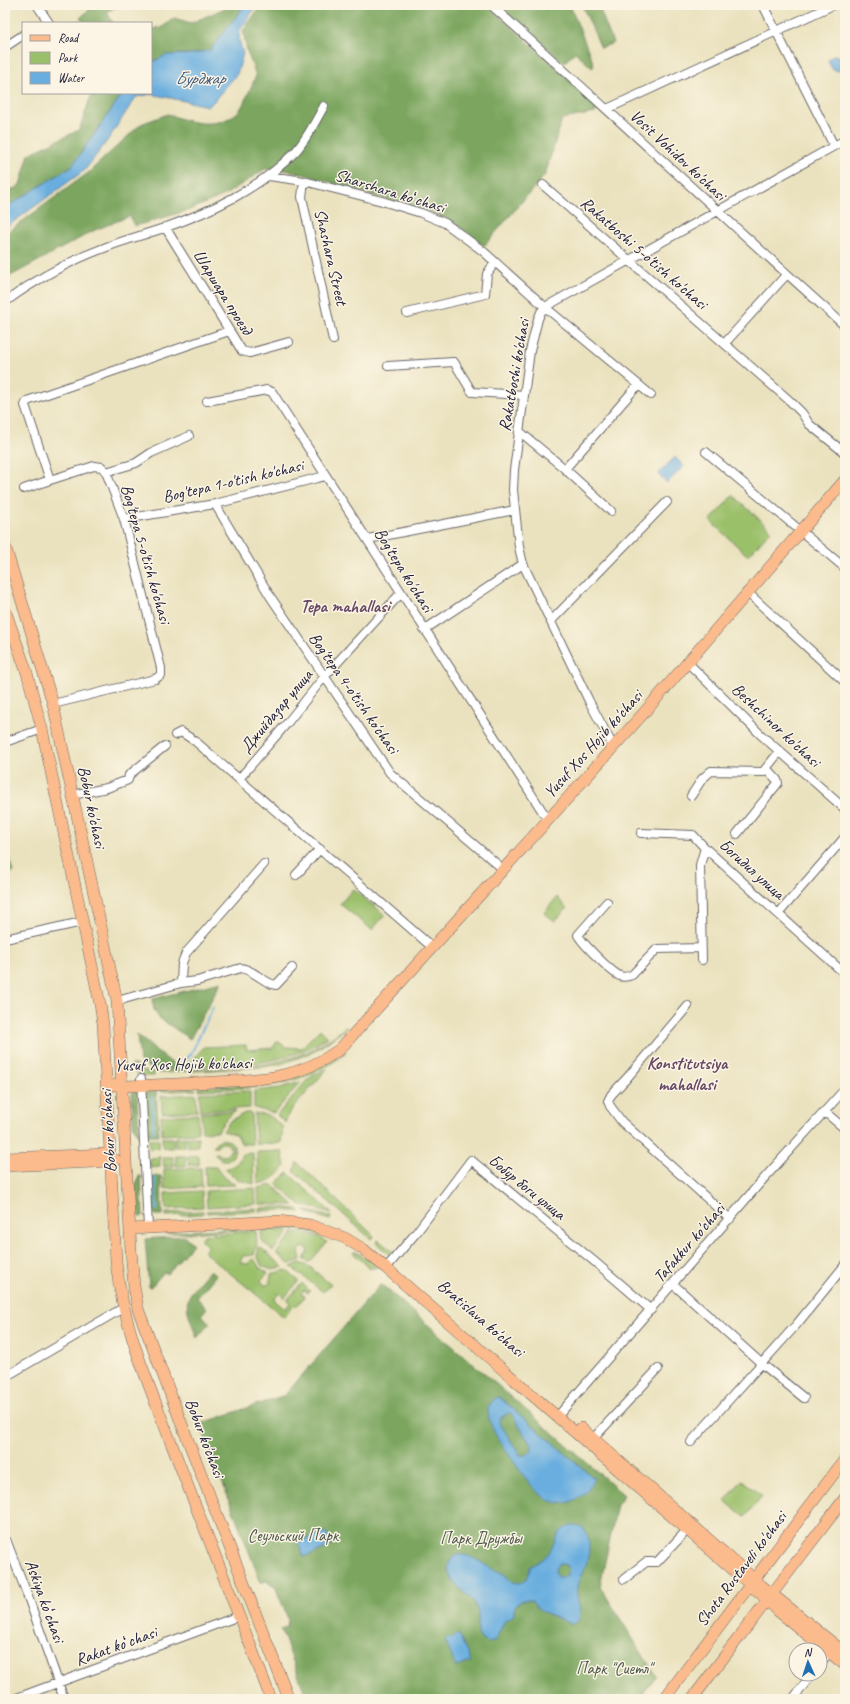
<svg xmlns="http://www.w3.org/2000/svg" width="850" height="1704" font-family="Caveat,sans-serif">
  <style>
    .green { fill: #9bc06b; stroke: #5e7153 }
    .forest { fill: #7ca65f; stroke: #4f644d }
    .water { fill: #69aedf; stroke: #46688d; fill-rule: evenodd }
    .lines { fill: none; stroke-linecap: round; stroke-linejoin: round }
    .stream { stroke: #69aedf; stroke-width: 2 }
    .minor-casing { stroke: #686569; stroke-width: 10 }
    .major-casing { stroke: #686569; stroke-width: 12 }
    .minor { stroke: #fff; stroke-width: 8 }
    .major { stroke: #fbbb8c; stroke-width: 11 }
    .labels { text-anchor: middle; dominant-baseline: central; stroke-width: 3; stroke-linejoin: round; paint-order: stroke }
    .street-label { font-size: 17px; fill: #22223b; stroke: #fcf5e5 }
    .park-label { font-size: 17px; fill: #4c594c; stroke: #fcf5e5 }
    .water-label { font-size: 18px; font-style: italic; fill: #3e5a7d; stroke: #fcf5e5 }
    .neighbourhood-label { font-size: 18px; font-weight: bold; fill: #674965; stroke: #fcf5e5 }
  </style>
  <rect width="100%" height="100%" fill="#fcf5e5"/>
  <filter id="ink" filterUnits="userSpaceOnUse"><feTurbulence type="fractalNoise" baseFrequency=".025" numOctaves="2"/><feDisplacementMap in="SourceGraphic" scale="8" xChannelSelector="R" yChannelSelector="G"/><feConvolveMatrix kernelMatrix="1 2 1 2 8 2 1 2 1" color-interpolation-filters="sRGB"/></filter>
  <filter id="wash" filterUnits="userSpaceOnUse"><feTurbulence type="fractalNoise" baseFrequency=".012" numOctaves="4" result="noise"/><feDisplacementMap in="SourceGraphic" scale="16" xChannelSelector="R" yChannelSelector="G"/><feGaussianBlur stdDeviation="0.9" result="paint"/><feColorMatrix in="noise" values="0 0 0 0 0 0 0 0 0 0 0 0 0 0 0 0 0 1.4 0 .05"/><feComposite in="paint" operator="in"/></filter>
  <g filter="url(#wash)">
    <rect width="100%" height="100%" fill="#eae2be"/>
    <path class="green" d="M733,495L771,530L748,556L710,521Z
      M5,846L13,872L5,875Z
      M353,889L385,915L372,930L340,904Z
      M557,897L567,909L555,921L544,913Z
      M345,1027L348,1028L311,1053L281,1064L263,1067L159,1073V1070C227,1067 291,1075 345,1027Z
      M320,1029L328,1037C283,1067 236,1065 184,1067L204,1047L246,1045L247,1050L273,1048L277,1041L286,1047L301,1048Z
      M346,1051C344,1056 339,1058 335,1061C311,1078 282,1084 253,1088V1085C290,1081 315,1072 346,1051Z
      M131,1065H136L145,1072L154,1071V1076C144,1076 134,1076 131,1065Z
      M327,1069L289,1113L285,1123L277,1115L308,1079Z
      M301,1082L274,1113L254,1108V1091L280,1088Z
      M250,1085V1088L199,1090V1087Z
      M195,1088L196,1090L161,1092L160,1090Z
      M250,1091V1108L200,1111V1093Z
      M196,1094L197,1111L162,1113L161,1096Z
      M235,1111L224,1121L218,1131L202,1132L201,1113Z
      M245,1113H251L252,1144H242L235,1134L223,1131L230,1121Z
      M254,1113L270,1116L283,1127L281,1143L256,1144Z
      M198,1114V1133L162,1135L161,1116Z
      M185,1137V1147H175V1138Z
      M187,1137H198V1146L188,1147Z
      M162,1138H173V1148H163Z
      M149,1139H159V1148L150,1149Z
      M222,1139L230,1141L235,1148H230C228,1142 221,1141 217,1147H213L216,1142Z
      M230,1150H235L233,1156L228,1160H221L214,1154L218,1153C222,1158 229,1156 230,1150Z
      M282,1151L285,1166C279,1176 270,1182 258,1184L257,1152Z
      M253,1153L254,1184L238,1180L225,1169C235,1166 239,1163 242,1154Z
      M199,1155V1165H189L188,1156Z
      M176,1156H186V1166H176Z
      M160,1157V1167L150,1168V1158Z
      M163,1157H173L174,1166L164,1167Z
      M297,1162L374,1236L371,1239L294,1171Z
      M205,1167H216L223,1177L236,1185L206,1186Z
      M201,1168L202,1187L164,1189V1169Z
      M288,1173L332,1213L299,1204L276,1184Z
      M272,1185L294,1205L259,1204L258,1188Z
      M255,1188L256,1204L207,1207L206,1191Z
      M202,1191L203,1207L166,1209L165,1193Z
      M277,1207L298,1209L301,1212L284,1210L259,1211V1208Z
      M256,1208V1211L207,1213L206,1211Z
      M304,1210L331,1217L330,1220L308,1213Z
      M203,1211V1214L166,1216V1213Z
      M261,1226H292L321,1233L319,1235L292,1229H262Z
      M255,1227L256,1229L167,1234V1232Z
      M281,1230L290,1231L273,1251L262,1241L261,1231Z
      M256,1231L257,1243L254,1255L243,1256L241,1260L242,1263L248,1264L251,1260L254,1259L260,1268L268,1273L261,1280L264,1285H267L270,1283L271,1274L286,1270L299,1281L284,1298L279,1293L274,1300L285,1309L290,1303L287,1300L302,1283L310,1291L308,1293L304,1290L301,1293L305,1296L296,1307L294,1305L284,1317L204,1252L208,1246L200,1240L204,1235Z
      M294,1232L320,1237L327,1242L310,1262L304,1260L308,1251L306,1248L302,1247L299,1251L301,1260L289,1264L276,1253Z
      M378,1240L395,1253L393,1256L387,1253L376,1243Z
      M259,1246L283,1267L272,1270L262,1266L257,1256Z
      M355,1251L373,1263L376,1268H370L353,1253Z
      M299,1263L309,1266L331,1285L323,1292L291,1267Z
      M742,1480L762,1496L745,1517L725,1501Z"/>
    <path class="forest" d="M92,5H120L107,12L113,23H84L80,18L89,10V6Z
      M225,5H245L211,50L193,54H178L155,60L151,63V31L158,27L160,29L174,18L191,23L225,8Z
      M261,5H487L599,106L595,113L562,119L545,175L484,246L456,224L441,216L303,174L285,170L265,169L225,195L189,210L135,226L130,216L95,230L5,279V234L88,173L141,124L168,114C190,123 217,130 238,112C243,108 252,84 256,76L247,51L243,31Z
      M498,5H570L594,65L592,68L575,52L564,63Z
      M582,5H598L613,43L601,48Z
      M92,93H123L72,166L5,208V194L20,185L29,154L79,130Z
      M221,982L190,1039L159,1018L154,1010L152,999Z
      M137,1035L178,1068H149L140,1061Z
      M156,1089L159,1135H147L145,1094L147,1091Z
      M137,1090L139,1137L133,1125L132,1092Z
      M139,1176H141L143,1216L139,1217L137,1214L135,1187Z
      M150,1176H161L162,1215H156L152,1212Z
      M185,1236L193,1244L167,1274L164,1272L151,1287H149L145,1239Z
      M210,1270L216,1275L197,1298L207,1308L201,1315L210,1323L197,1338C182,1298 183,1301 210,1270Z
      M381,1284L624,1495L617,1505L600,1586L656,1676L639,1699H474C466,1695 454,1696 446,1699H307L281,1629L287,1626L288,1619L275,1586L266,1581L261,1583L200,1424L285,1395Z"/>
    <path class="water" d="M245,5H257L240,30L239,39L243,54L237,74L212,103L208,106L151,94L136,97L107,141L85,170L5,228V208L72,166L123,93H151V63L166,55L193,54L210,50Z
      M834,55L839,56L840,61L842,64V68L839,71L833,70L828,62L829,59Z
      M675,457L684,466L667,483L658,474Z
      M499,1397L594,1478C590,1488 585,1494 576,1499C549,1516 525,1478 512,1459C502,1445 487,1426 488,1407L495,1398ZM508,1413H511L532,1447V1450L527,1455H520L499,1422V1419Z
      M571,1525C591,1524 591,1546 587,1561C585,1570 578,1578 577,1587C575,1599 583,1610 578,1621L573,1624L569,1623C564,1621 541,1611 539,1609C534,1604 534,1599 524,1600C517,1602 513,1607 514,1615L505,1620L495,1641L489,1643L482,1640C472,1631 484,1619 474,1603C468,1593 455,1587 450,1575C448,1570 448,1565 451,1560C461,1547 480,1562 490,1568C494,1570 499,1571 504,1574C507,1576 509,1580 512,1582L520,1583L528,1577L530,1567C536,1563 543,1560 548,1554C556,1543 557,1529 571,1525ZM560,1564L566,1565L569,1569L567,1575L564,1577H558L555,1572L556,1567Z
      M326,1532L331,1546L304,1557L298,1542Z
      M459,1634L471,1662L456,1667L445,1640Z"/>
    <g class="lines">
      <path class="stream" d="M182,1065L191,1054L213,1007
        M152,1097L154,1133
        M155,1177L157,1210"/>
    </g>
  </g>
  <g filter="url(#ink)">
    <g class="lines">
      <defs>
        <path id="minor" d="M37,5L49,23
          M491,5C610,111 726,220 845,326
          M763,5L834,146
          M5,47L23,35
          M607,109L833,5
          M269,176L304,181L382,201L421,213L445,223L483,251L545,307L651,395
          M304,181L302,197L333,340
          M543,185L790,401L802,413L809,424L845,453
          M165,227L242,351L250,353L289,342
          M5,302C35,280 69,261 104,248C124,240 144,235 164,228C212,211 259,189 295,152C307,139 315,122 324,106
          M407,313L485,294L487,274L495,262
          M725,343L787,274
          M388,366L454,362L472,392L524,395
          M207,401L267,390L272,392L548,820
          M519,431L565,469L611,511
          M706,452L845,568
          M565,469L638,385
          M106,472L136,463L151,453L189,436
          M24,489L50,480
          M215,504L270,596L390,773L503,869
          M124,519L215,504L325,476
          M368,539L515,510
          M747,592L845,682
          M551,621L667,502
          M424,630L523,564
          M687,662L760,734L845,809
          M53,704L155,679L161,675V668L124,519L106,472L102,467L94,466L50,480L25,405L27,401L229,331
          M175,735L181,732L195,741L432,947
          M5,742L42,729
          M613,746L589,701L536,591L523,564L519,547L513,490L514,470L530,351L538,319L541,312L545,307L845,140
          M239,779L288,722L324,677L401,593
          M72,795L107,788L128,780L129,775L165,746
          M691,796L702,779L711,771L763,772L780,751
          M641,833L693,835L705,848L700,865L702,960
          M737,834L778,783L777,780L766,768
          M705,848L845,974
          M296,875L320,849
          M607,902L578,935C583,944 611,972 620,976C624,978 628,976 632,975L657,949L701,948
          M779,913L845,837
          M5,939L82,922
          M181,983L197,981L241,968C254,970 267,985 276,985L292,968
          M117,1001L181,983L182,963L186,953L264,864
          M688,1006L627,1078L611,1095L608,1101L610,1106L622,1122L730,1219
          M141,1079L148,1228
          M825,1112L845,1129
          M386,1268L416,1233L471,1160L595,1262L651,1310
          M673,1284L761,1363L804,1398
          M5,1377L123,1308
          M557,1417L760,1183L845,1089
          M590,1442L658,1369
          M691,1442L797,1324L845,1265
          M5,1537L27,1594L64,1699
          M624,1579L646,1562H657L690,1527
          M820,1664L829,1652
          M14,1699L239,1616
          M793,1699L812,1674"/>
        <path id="major" d="M5,546L53,704L117,1001L131,1250L134,1286L138,1309L189,1443L289,1699
          M5,610L27,673L42,729L100,1004L103,1024L116,1261C122,1324 148,1382 170,1440C203,1526 238,1612 271,1699
          M106,1084L123,1086C152,1085 182,1084 212,1082C260,1080 299,1079 340,1049L548,820L650,706L845,480
          M5,1158L108,1154
          M5,1166L95,1162L116,1160
          M130,1229L279,1221L310,1225L345,1238L363,1249L386,1268L768,1600L778,1611L845,1665
          M581,1428L762,1586L845,1653
          M664,1699L845,1459
          M692,1699L845,1498"/>
      </defs>
      <use href="#minor" class="minor-casing"/>
      <use href="#major" class="major-casing"/>
      <use href="#minor" class="minor"/>
      <use href="#major" class="major"/>
    </g>
  </g>
  <g class="labels">
    <g class="street-label">
      <text transform="translate(678 155) rotate(43)">Vosit Vohidov ko'chasi</text>
      <text transform="translate(390 191) rotate(17)">Sharshara koʻchasi</text>
      <text transform="translate(644 253) rotate(41)">Rakatboshi 5-o'tish ko'chasi</text>
      <text transform="translate(331 257) rotate(77)">Shashara Street</text>
      <text transform="translate(223 292) rotate(58)">Шаршара проезд</text>
      <text transform="translate(514 375) rotate(-80)">Rakatboshi ko'chasi</text>
      <text transform="translate(233 481) rotate(-13)">Bog'tepa 1-o'tish ko'chasi</text>
      <text transform="translate(146 554) rotate(74)">Bog'tepa 5-o'tish ko'chasi</text>
      <text transform="translate(404 570) rotate(58)">Bog'tepa ko'chasi</text>
      <text transform="translate(354 693) rotate(55)">Bog'tepa 4-o'tish ko'chasi</text>
      <text transform="translate(276 711) rotate(-50)">Джийдазар улица</text>
      <text transform="translate(776 725) rotate(43)">Beshchinor ko'chasi</text>
      <text transform="translate(593 744) rotate(-48)">Yusuf Xos Hojib ko'chasi</text>
      <text transform="translate(92 807) rotate(78)">Bobur ko'chasi</text>
      <text transform="translate(752 869) rotate(42)">Богидил улица</text>
      <text transform="translate(183 1064) rotate(-1)">Yusuf Xos Hojib ko'chasi</text>
      <text transform="translate(108 1131) rotate(-93)">Bobur ko'chasi</text>
      <text transform="translate(527 1187) rotate(39)">Бобур боги улица</text>
      <text transform="translate(689 1243) rotate(-49)">Tafakkur ko'chasi</text>
      <text transform="translate(481 1318) rotate(41)">Bratislava ko'chasi</text>
      <text transform="translate(205 1438) rotate(69)">Bobur ko'chasi</text>
      <text transform="translate(741 1569) rotate(-53)">Shota Rustaveli ko'chasi</text>
      <text transform="translate(45 1601) rotate(70)">Askiya koʻchasi</text>
      <text transform="translate(116 1646) rotate(-20)">Rakat koʻchasi</text>
    </g>
    <g class="park-label">
      <text x="293" y="1535">Сеульский Парк</text>
      <text x="481" y="1538">Парк Дружбы</text>
      <text x="614" y="1668">Парк "Сиетл"</text>
    </g>
    <g class="water-label">
      <text x="200" y="78">Бурджар</text>
    </g>
    <g class="neighbourhood-label">
      <text x="345" y="606">Tepa mahallasi</text>
      <text x="687" y="1063">Konstitutsiya<tspan x="687" dy="21">mahallasi</tspan></text>
    </g>
  </g>
  <rect width="850" height="1704" fill="none" stroke="#fcf5e5" stroke-width="20"/>
  <rect x="22" y="22" width="130" height="72" fill="#fcf5e5" stroke="#a5a1a1"/>
  <rect x="30" y="35" width="20" height="6" fill="#fbbb8c" stroke="#a5a1a1"/>
  <text x="58" y="42" font-size="12" fill="#22223b">Road</text>
  <rect x="30" y="52" width="20" height="12" fill="#9bc06b" stroke="#a5a1a1"/>
  <text x="58" y="62" font-size="12" fill="#22223b">Park</text>
  <rect x="30" y="72" width="20" height="12" fill="#69aedf" stroke="#a5a1a1"/>
  <text x="58" y="82" font-size="12" fill="#22223b">Water</text>
  <g transform="translate(808 1662) rotate(357)"><circle r="19" fill="#fcf5e5" stroke="#a5a1a1"/>
  <path d="M0-3L7 15L0 10L-7 15Z" fill="#1f6fb2"/>
  <text y="-6" font-size="11" font-weight="bold" text-anchor="middle" fill="#22223b">N</text>
  </g>
</svg>
